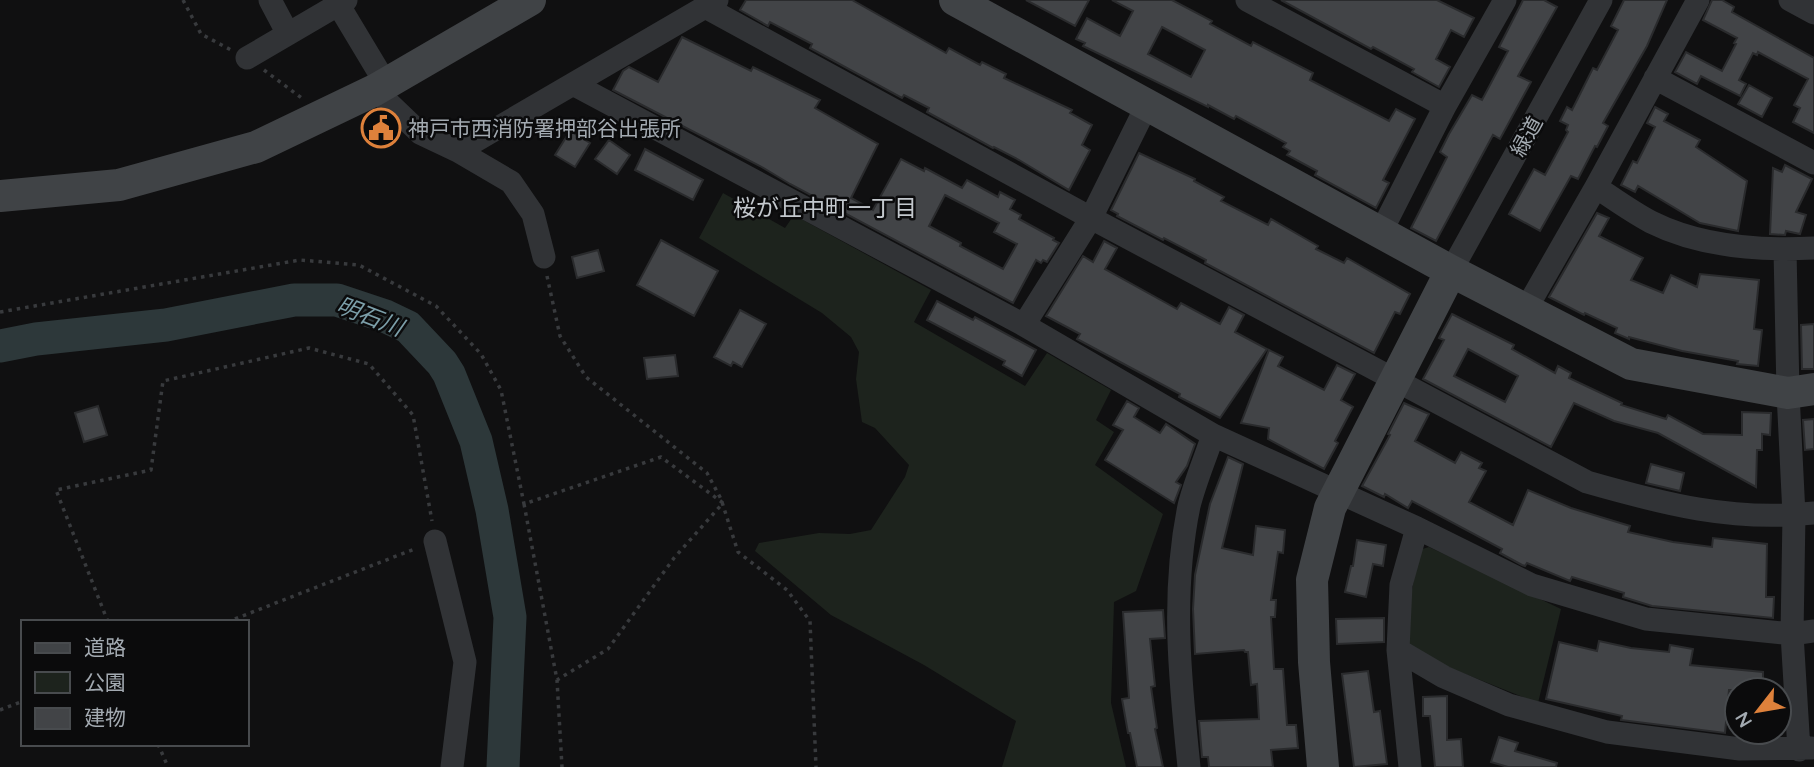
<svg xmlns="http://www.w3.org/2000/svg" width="1814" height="767" font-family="Quicksand,'Noto Sans JP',sans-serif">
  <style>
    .green { fill: #1d231d }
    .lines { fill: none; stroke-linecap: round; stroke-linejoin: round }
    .river { stroke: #2d383a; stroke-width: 33 }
    .building { fill: #424447; stroke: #2a2b2d; stroke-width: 2; fill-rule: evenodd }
    .path { stroke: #383a3d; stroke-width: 3.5; stroke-dasharray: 3.5 5; stroke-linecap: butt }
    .street { stroke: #313336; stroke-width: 23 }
    .secondary { stroke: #404346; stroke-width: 32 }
    .labels { text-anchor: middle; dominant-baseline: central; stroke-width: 5; stroke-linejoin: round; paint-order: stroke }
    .poi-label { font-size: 21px; fill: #a3aab1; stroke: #0b0b0c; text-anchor: start }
    .street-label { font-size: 21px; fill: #a3aab1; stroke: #0b0b0c }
    .neighbourhood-label { font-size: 23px; fill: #c3c8cd; stroke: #0b0b0c }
    .water-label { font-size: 23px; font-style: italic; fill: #7c9fa9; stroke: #0b0b0c }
  </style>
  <rect width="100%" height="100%" fill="#101011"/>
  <path class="green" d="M723,193L785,228L794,215L931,290L914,322L1025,386L1047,353L1111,390L1096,420L1114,432L1095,465L1163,514L1136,591L1114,602L1111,703L1126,767H1002L1016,721L924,665L831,615L755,551L759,543L819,533L850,534L871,530L905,477L909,465L875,428L862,422L856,379L859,352L851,337L822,313L699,238Z
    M1429,547L1561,609L1538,703L1425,658L1403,641L1419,550Z"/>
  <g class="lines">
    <path class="river" d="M0,346L36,339L166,325L294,300H337L385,316L408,327L442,363L449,374L476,441L492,510L510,617L503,767"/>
  </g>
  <path class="building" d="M746,0H852L946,53L949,48L980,65L982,62L1006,74L1004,78L1072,110L1070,113L1092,125L1082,145L1090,150L1069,190L1019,160L994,147L993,148L927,112L929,108L904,95L902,98L810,48L812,44L770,22L768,26L740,10Z
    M1026,0H1089L1075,26Z
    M1112,0H1172L1212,21L1210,24L1251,46L1253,42L1313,73L1310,80L1389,121L1396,109L1415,119L1383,180L1389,183L1376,208L1315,175L1317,171L1287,155L1290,151L1283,147L1286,143L1236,116L1234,119L1208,105V107L1083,46L1085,43L1076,39L1087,18L1120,36L1133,11ZM1162,27L1205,50L1191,77L1148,54Z
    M1281,0H1437L1474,18L1464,37L1451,30L1436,59L1450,67L1439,87L1412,72L1414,69L1373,47L1371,49Z
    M1523,0H1544L1557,7L1518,76L1531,82L1500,139L1493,135L1436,241L1411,228L1447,157L1440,152L1449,134L1472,95L1482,100L1508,51L1499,47Z
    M1624,0H1667L1647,46L1603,123L1608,126L1597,147L1595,146L1578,179L1571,176L1540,231L1509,214L1534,169L1545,175L1568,132L1566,130L1568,125L1560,121L1567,107L1572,110L1593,68L1597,70L1618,30L1611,26Z
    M1712,0H1722L1734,7L1732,12L1814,58V133L1793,122L1800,108L1794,105L1808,79L1758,52L1757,55L1753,53L1739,80L1746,84L1740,96L1701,76L1697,84L1675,72L1686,52L1722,71L1736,44L1734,43L1737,38L1703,20Z
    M682,37L751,71L753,67L820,100L815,108L878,144L851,198L873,210L901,159L924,171L925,168L962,188L967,180L998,197L1000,192L1015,200L1010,209L1021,215L1019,219L1054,238L1053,240L1059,243L1047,262L1043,260L1041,263L1036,260L1013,303L790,184L760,166L613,90L623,71L629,67L658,82ZM945,195L999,223L994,232L1017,244L1003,269L960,246L961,243L929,226Z
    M1749,85L1772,98L1762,117L1738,104Z
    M1655,107L1668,114L1664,121L1700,140L1696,147L1747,181L1738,231L1700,223L1638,186L1635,192L1621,185L1633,161L1637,163L1655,127L1647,123Z
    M570,131L590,143L575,167L555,155Z
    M609,140L630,155L617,174L595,159Z
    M645,149L703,180L693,200L635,170Z
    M1139,153L1195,179L1194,181L1224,197L1221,201L1268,225L1271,219L1318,246L1316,249L1344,263L1347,258L1410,294L1400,314L1395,312L1374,353L1205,263L1206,260L1164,238L1163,240L1117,216L1118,214L1111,210Z
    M1785,165L1812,179L1796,212L1806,215L1800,234L1786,231L1785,235L1770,234L1773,168L1782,172Z
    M1597,213L1609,218L1599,236L1643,258L1631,280L1663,293L1671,275L1697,287L1700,274L1759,280L1754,329L1762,330L1758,366L1737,364L1738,361L1682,351L1629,337V339L1615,333L1617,328L1585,313L1584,315L1549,297Z
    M661,240L718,271L694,316L637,285Z
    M1104,241L1117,248L1105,269L1177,309L1181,303L1220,324L1229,307L1244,315L1235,332L1267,349L1220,418L1179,397L1180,394L1077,339L1080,334L1046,316L1083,256L1093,262Z
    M598,250L604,271L577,278L572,257Z
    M937,301L973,320L975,317L1036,350L1022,376L1003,365L1005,361L927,320Z
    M740,310L766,324L742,367L733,362L731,366L714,357Z
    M1452,314L1514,345L1512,349L1555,373L1558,366L1571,373L1569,378L1622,403L1621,405L1666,419L1668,415L1703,434L1742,435V412L1771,413L1770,435L1762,434V450H1757L1756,487L1658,433L1614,421L1574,403L1551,447L1423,379L1444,340L1439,338ZM1468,349L1518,376L1505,402L1454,376Z
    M1814,324V369H1802L1801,325Z
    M1269,350L1283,357L1278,366L1324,390L1337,365L1355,374L1341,400L1353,407L1335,441L1338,443L1324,469L1268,439L1269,428L1241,423Z
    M675,355L678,376L647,379L644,358Z
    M1127,401L1139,408L1134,417L1160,433L1166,424L1195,444L1187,466L1176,482L1181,485L1174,503L1105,460L1123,430L1113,425Z
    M1404,403L1429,414L1415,441L1455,463L1461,452L1482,463L1479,468L1486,471L1469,502L1513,525L1528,490L1571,508L1630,526L1628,532L1673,542L1712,547L1713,538L1767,544L1766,597H1774L1773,618L1652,606L1623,597L1624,593L1572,577L1570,581L1527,563L1525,566L1522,565L1500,553L1502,549L1412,501L1408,508L1385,494L1384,497L1362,486L1390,435L1388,434Z
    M98,406L107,435L84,442L75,413Z
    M1814,419V449L1805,450L1803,420Z
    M1228,457L1243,464L1222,548L1253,555L1256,526L1285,530L1283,553L1278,552L1271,600H1276L1275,617H1271L1274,669H1283L1287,725H1296L1298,748L1271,750L1273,767H1209L1208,757H1202L1199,721L1259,719L1257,684L1251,685L1248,652H1245L1244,650L1195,654L1193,609L1195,575L1210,504Z
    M1651,464L1684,473L1680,491L1646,483Z
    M1357,540L1386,545L1383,566L1373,564L1366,597L1345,592L1351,566H1353Z
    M1163,610L1165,638L1150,639L1155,686L1151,687L1157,728L1155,729L1163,767H1137L1130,733H1128L1122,699L1129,698L1123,612Z
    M1384,618V642L1337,644L1336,619Z
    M1599,641L1631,648L1669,652L1670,645L1693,649L1690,665L1763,672V690H1729L1725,733L1621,720L1622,716L1546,699L1559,642L1597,651Z
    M1368,671L1374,712L1380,711L1387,764L1354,767L1342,674Z
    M1447,696V740L1461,739L1463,767H1435L1430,716H1423V697Z
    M1499,737L1518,743L1515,751L1557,763L1556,767H1508L1491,762Z"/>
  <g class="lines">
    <path class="path" d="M183,0L201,34L231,50
      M264,70L303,99
      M547,276L560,336L586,377L707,473L721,499L738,552L787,590L810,621L816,767
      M0,312L300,260L359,265L436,306L481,354L501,390L524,504L661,457L723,503L674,558L608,649L557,680
      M524,504L557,680L562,767
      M108,622L56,490L151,470L163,381L309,348L369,364L413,415L432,521
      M227,622L417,548
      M0,710L23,701
      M158,744L168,767"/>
    <path class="street" d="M270,0L288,34
      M1247,0L1445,106
      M1790,0L1814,13
      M338,4L386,84
      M705,7L1091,218L1587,482C1664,504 1733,522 1814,513
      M247,58L346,0
      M1655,78L1814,163
      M573,84L717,0
      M375,90L420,133L458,151L511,182L533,214L544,257
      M458,151L573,84L1024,325L1213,435L1417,528L1401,585L1398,650L1410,767
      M1596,187C1614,199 1632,212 1651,222C1701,247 1759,251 1814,248
      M1381,232L1445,106L1505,0
      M1785,250L1788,393L1794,515L1792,634L1799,750
      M1451,271L1601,0
      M1526,309L1596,187L1698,0
      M1024,325L1091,218L1147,105
      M1417,528L1532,585L1646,619L1792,634L1814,631
      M435,541L465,662L452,767
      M1398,650L1444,677L1509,705L1607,732L1740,749L1811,748
      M1189,767C1180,680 1171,593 1189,506C1195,482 1205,459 1213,435"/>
    <path class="secondary" d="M955,0L1451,271L1631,364L1788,393L1814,389
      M0,196L119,185L256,147L375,90L530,0
      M1323,767L1314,662L1312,580L1330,508L1451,271"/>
  </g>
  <defs>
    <symbol id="civic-ring" viewBox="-11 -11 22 22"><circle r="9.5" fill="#0b0b0c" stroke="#de813b" stroke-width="1.5"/><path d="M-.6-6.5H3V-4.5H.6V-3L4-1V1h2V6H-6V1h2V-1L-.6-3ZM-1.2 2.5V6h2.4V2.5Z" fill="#de813b"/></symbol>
  </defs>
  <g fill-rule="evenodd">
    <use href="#civic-ring" x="359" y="106" width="44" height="44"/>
  </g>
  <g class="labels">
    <g class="poi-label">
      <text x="408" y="128">神戸市西消防署押部谷出張所</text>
    </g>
    <g class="street-label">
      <text transform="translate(1526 136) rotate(-61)">緑道</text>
    </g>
    <g class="neighbourhood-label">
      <text x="825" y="207">桜が丘中町一丁目</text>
    </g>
    <g class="water-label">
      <text transform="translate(370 316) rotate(21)">明石川</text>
    </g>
  </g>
  <rect x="21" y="620" width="228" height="126" fill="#0b0b0c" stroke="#484b4e" stroke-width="2"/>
  <rect x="35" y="643" width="35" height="10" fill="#404346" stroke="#484b4e" stroke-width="2"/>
  <text x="84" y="655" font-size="21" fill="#a3aab1">道路</text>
  <rect x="35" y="672" width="35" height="21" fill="#1d231d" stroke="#484b4e" stroke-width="2"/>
  <text x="84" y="690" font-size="21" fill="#a3aab1">公園</text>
  <rect x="35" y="708" width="35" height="21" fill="#424447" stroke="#484b4e" stroke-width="2"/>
  <text x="84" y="725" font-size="21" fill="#a3aab1">建物</text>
  <g transform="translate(1758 711) rotate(239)"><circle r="33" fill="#0b0b0c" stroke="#484b4e" stroke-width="2"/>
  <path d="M0-5L12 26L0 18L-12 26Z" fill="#de813b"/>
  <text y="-10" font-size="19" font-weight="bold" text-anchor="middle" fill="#a3aab1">N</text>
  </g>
</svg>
